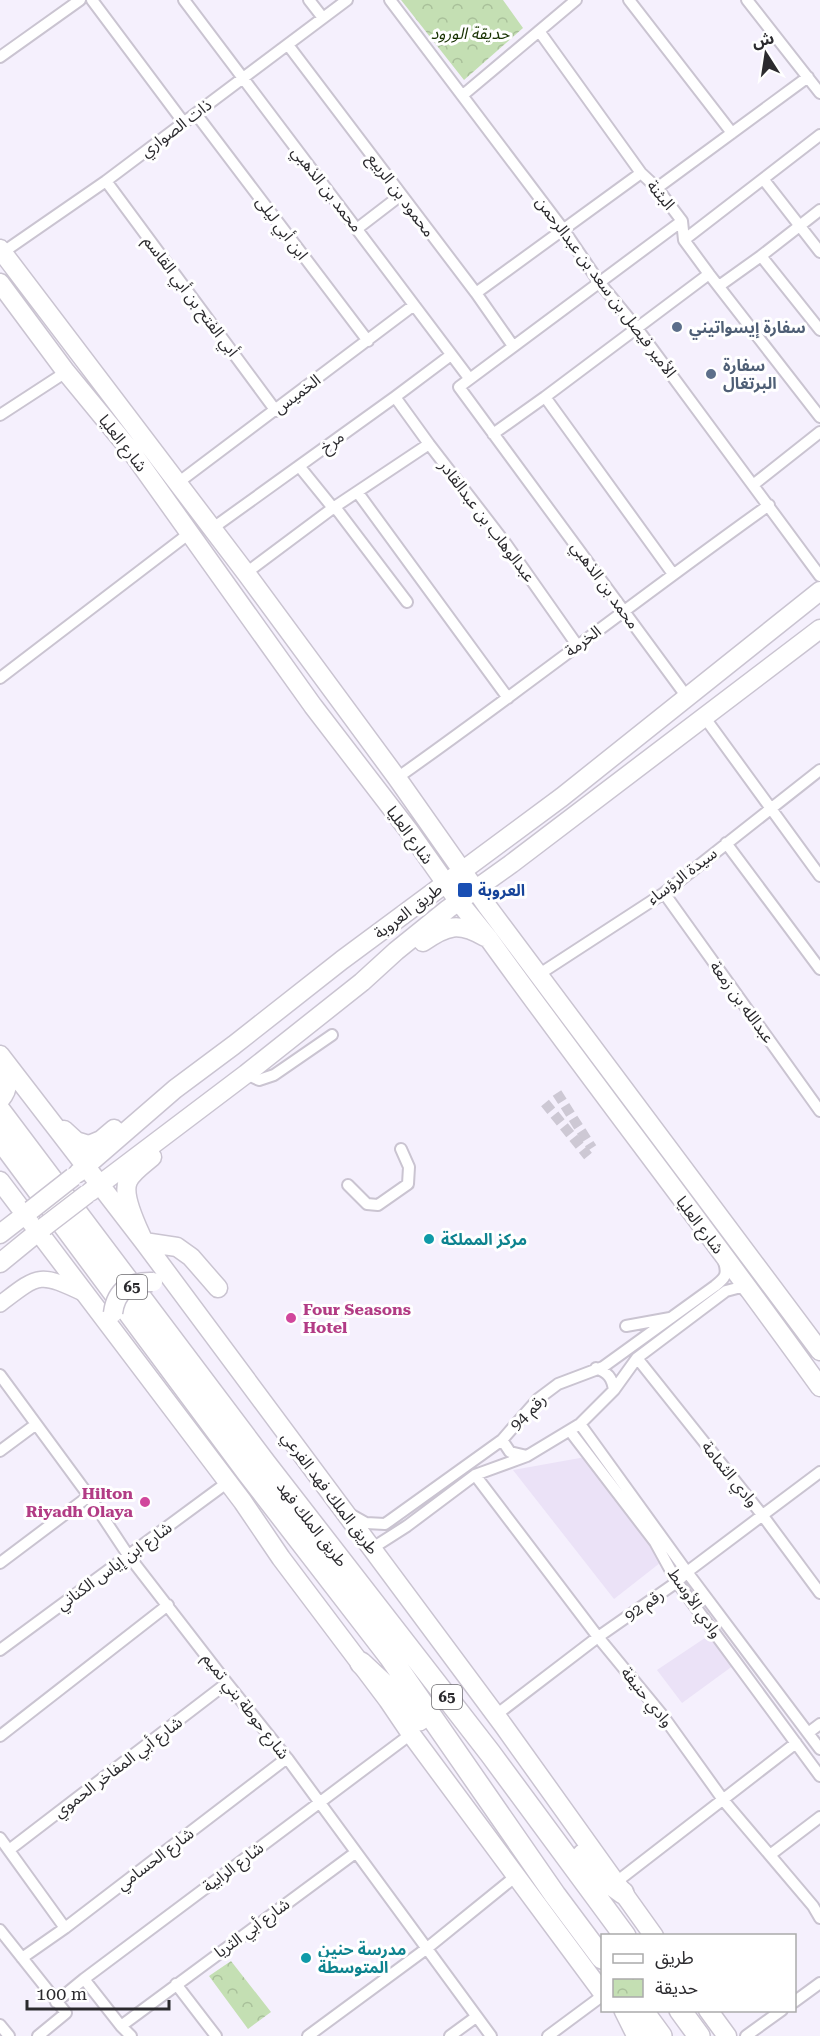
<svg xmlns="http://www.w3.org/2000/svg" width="820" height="2036" font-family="'Roboto Serif','Noto Sans Arabic',serif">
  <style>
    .built { fill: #ebe2f7 }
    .park { fill: url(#park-crowns) }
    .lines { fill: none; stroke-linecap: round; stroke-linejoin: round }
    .street-tunnel { stroke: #cdc8d4; stroke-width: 10; stroke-dasharray: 10 5; stroke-linecap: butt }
    .street-casing { stroke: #cac4d1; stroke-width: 14 }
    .secondary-casing { stroke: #cac4d1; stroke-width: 18 }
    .primary-casing { stroke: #cac4d1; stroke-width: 21 }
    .highway-casing { stroke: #cac4d1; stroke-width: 24 }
    .street { stroke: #fff; stroke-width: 10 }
    .secondary { stroke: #fff; stroke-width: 15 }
    .primary { stroke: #fff; stroke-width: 18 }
    .highway { stroke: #fff; stroke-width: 21 }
    .primary-bridge-casing { stroke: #cac4d1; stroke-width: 21; stroke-linecap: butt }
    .primary-bridge { stroke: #fff; stroke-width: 18 }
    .service-dot { fill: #5c6f8a; stroke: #fff; stroke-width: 2 }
    .transit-dot { fill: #1a4fb4; stroke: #fff; stroke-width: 2 }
    .culture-dot { fill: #0f9aa8; stroke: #fff; stroke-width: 2 }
    .hotel-dot { fill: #d1479c; stroke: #fff; stroke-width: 2 }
    .labels { text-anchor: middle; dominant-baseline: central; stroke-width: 6; stroke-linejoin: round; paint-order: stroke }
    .shield { fill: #fff; stroke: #6b6a6d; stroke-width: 1.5 }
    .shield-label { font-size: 15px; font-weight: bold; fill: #2b2a2e }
    .park-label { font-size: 16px; font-style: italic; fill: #173100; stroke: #fff }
    .street-label { font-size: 16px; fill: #2b2a2e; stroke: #fff }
    .service-label { font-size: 16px; font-weight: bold; fill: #4e5e75; stroke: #fff; text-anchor: start }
    .transit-label { font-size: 16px; font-weight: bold; fill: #164399; stroke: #fff; text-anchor: start }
    .culture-label { font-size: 16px; font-weight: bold; fill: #0d838f; stroke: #fff; text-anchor: start }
    .hotel-label { font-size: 16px; font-weight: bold; fill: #b23c85; stroke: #fff; text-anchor: start }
  </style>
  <defs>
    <pattern id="park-crowns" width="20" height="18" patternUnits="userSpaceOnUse" patternTransform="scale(1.5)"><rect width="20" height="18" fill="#c4dfb3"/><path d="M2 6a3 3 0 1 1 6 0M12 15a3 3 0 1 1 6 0" fill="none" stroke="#a9c09a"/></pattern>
  </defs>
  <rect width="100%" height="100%" fill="#f5f0fd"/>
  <path class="built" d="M591,1456L665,1559L614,1599L513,1470Z
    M711,1634L734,1665L682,1703L657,1670Z"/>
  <path class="park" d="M401,0H503L523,28L464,80Z
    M231,1961L271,2012L248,2029L209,1976Z"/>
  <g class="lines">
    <path class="street-tunnel" d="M557,1093L592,1148
      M545,1103L588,1156"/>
    <defs>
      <path id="street" d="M92,0L184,123
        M184,0L469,378
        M309,0L323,18
        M390,0L563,229L599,282L636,327L820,576
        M629,0L732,133
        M747,0L820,93
        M539,31L641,173L657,188L682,221L684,240L709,274L820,417
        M288,45L476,293L513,346
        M0,57L80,0
        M463,95L576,0
        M196,114L368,341
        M764,180L820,252
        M106,181L276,411
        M657,188L808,77
        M682,221L459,387L687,697
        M358,228L401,195
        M684,240L820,135
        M2,253L106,181L347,0
        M761,256L820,330
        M719,286L761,256L820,210
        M476,293L641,173
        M395,397L429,444L506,544L577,645
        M545,397L673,574
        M0,415L66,372
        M493,434L545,397L709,274
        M299,466L333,508L338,511L407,602
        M179,482L414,305
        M753,485L820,432
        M358,493L508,698
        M213,528L395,397L451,355
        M246,573L333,508L429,444
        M0,678L191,532
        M705,718L820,876
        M397,778C523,689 644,594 769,505
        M726,843L820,969
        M664,893L820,1111
        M538,975L664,893L820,770
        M246,1074L259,1080L274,1075L332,1035
        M348,1185L367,1204L378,1205L408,1184L409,1167L401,1149
        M626,1326L670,1318
        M637,1358L763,1516L820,1593
        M596,1368C608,1373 612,1377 614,1390
        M0,1375L89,1496L128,1555L227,1683L287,1758L491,2036
        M580,1424L687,1572L820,1749
        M570,1431L655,1542L677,1582L820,1776
        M502,1440L510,1452L527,1456
        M0,1451L35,1425
        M475,1475L598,1637L663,1716L724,1801L813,1906L820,1918
        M350,1514L366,1523L385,1524L502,1440L538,1399L558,1384L603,1367L715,1286C725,1278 728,1275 724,1262
        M371,1549L407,1526L475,1475L527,1456L580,1424L614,1390L637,1358L726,1291L741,1287L747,1292
        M0,1563L89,1496
        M0,1650L228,1482
        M496,1715L598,1637L677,1582L687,1572L820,1472
        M808,1733L820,1724
        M0,1736L168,1605
        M0,1838L65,1928
        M9,1850L227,1683
        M770,1855L820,1817
        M615,1883L796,1743
        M0,1930L66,2013L38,2036
        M22,1958L65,1928L287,1758
        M84,1979L121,2026L131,2036
        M176,1984L216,2036
        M56,2002L84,1979L411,1734
        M794,2002L820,1983
        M0,2025L9,2036
        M121,2026L355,1853
        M308,2036L426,1949L516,1876
        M450,2036L476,2017
        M548,2036L602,1996
        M746,2036L782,2010"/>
      <path id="secondary" d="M0,1304C39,1274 39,1272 85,1294"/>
      <path id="primary" d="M0,249L246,573L397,778L487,906L820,1351
        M0,283L66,372L131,451L313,706L409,831L459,902L489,939C598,1090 712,1236 820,1387
        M423,942C447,925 459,922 485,937
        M0,1055L144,1242L503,1725L654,1936
        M0,1066C9,1079 10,1088 0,1100
        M64,1130L76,1141L89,1145L101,1140L114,1129
        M152,1157C144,1164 132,1172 128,1181C121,1196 138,1228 144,1242L177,1247L191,1257L218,1288
        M78,1173L175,1089L234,1045L342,960L562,797L820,591
        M0,1181L243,1502L281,1558L388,1700L411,1734L602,1992
        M90,1192L246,1074L362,982L396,951L448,909L511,864L820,629
        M0,1234L31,1210
        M0,1263L44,1227
        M708,2010L727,2036"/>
      <path id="highway" d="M0,1111L265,1463L490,1753L625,1936
        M0,1139L248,1473L390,1657L555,1895L602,1958
        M361,1663L405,1704L419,1720
        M583,1855L597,1874L623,1893
        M625,2010L638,2036
        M642,2010L661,2036
        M680,2010L699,2036"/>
    </defs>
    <use href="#street" class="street-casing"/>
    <use href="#secondary" class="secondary-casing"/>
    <use href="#primary" class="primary-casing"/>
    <use href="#highway" class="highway-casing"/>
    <use href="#street" class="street"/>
    <use href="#secondary" class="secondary"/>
    <use href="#primary" class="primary"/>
    <use href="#highway" class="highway"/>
    <defs>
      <path id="primary-bridge" d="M31,1210L73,1177
        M44,1227L87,1194
        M113,1313C116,1290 130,1281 153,1282"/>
    </defs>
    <use href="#primary-bridge" class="primary-bridge-casing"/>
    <use href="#primary-bridge" class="primary-bridge"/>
  </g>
  <g class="service-dot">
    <circle cx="677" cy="327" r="6"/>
    <circle cx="711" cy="374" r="6"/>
  </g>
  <rect class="transit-dot" x="457" y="882" width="16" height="16" rx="3"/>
  <g class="culture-dot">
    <circle cx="429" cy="1239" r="6"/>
    <circle cx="306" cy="1958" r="6"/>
  </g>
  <g class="hotel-dot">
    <circle cx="291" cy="1318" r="6"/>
    <circle cx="145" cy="1502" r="6"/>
  </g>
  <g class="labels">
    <g class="shield">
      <rect x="117" y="1275" width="30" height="24" rx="4.5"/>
      <rect x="432" y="1685" width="30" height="24" rx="4.5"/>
    </g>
    <g class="shield-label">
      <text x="132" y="1287">65</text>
      <text x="447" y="1697">65</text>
    </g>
    <g class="park-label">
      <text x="470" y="33">حديقة الورود</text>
    </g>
    <g class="street-label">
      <text transform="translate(176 128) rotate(-37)">ذات الصواري</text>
      <text transform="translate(327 189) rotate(52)">محمد بن الذهبي</text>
      <text transform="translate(401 195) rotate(53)">محمود بن الربيع</text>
      <text transform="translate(661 195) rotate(50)">البثنة</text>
      <text transform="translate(282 228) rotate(53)">ابن أبي ليلى</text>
      <text transform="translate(606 287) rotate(53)">الأمير فيصل بن سعد بن عبدالرحمن</text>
      <text transform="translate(191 296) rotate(53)">أبي الفتح بن أبي القاسم</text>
      <text transform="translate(297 394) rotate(-37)">الخميس</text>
      <text transform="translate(332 442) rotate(-36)">مرخ</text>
      <text transform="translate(123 443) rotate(52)">شارع العليا</text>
      <text transform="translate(487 521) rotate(53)">عبدالوهاب بن عبدالقادر</text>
      <text transform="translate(605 585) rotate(54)">محمد بن الذهبي</text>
      <text transform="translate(583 641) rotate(-37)">الخرمة</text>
      <text transform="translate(410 835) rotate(54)">شارع العليا</text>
      <text transform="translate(682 876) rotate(-37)">سيدة الرؤساء</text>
      <text transform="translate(408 911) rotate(-37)">طريق العروبة</text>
      <text transform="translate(742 1002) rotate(54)">عبدالله بن زمعة</text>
      <text transform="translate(700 1225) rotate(53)">شارع العليا</text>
      <text transform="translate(528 1412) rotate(-45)">رقم 94</text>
      <text transform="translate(730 1474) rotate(51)">وادي الثمامة</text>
      <text transform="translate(330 1493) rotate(53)">طريق الملك فهد الفرعي</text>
      <text transform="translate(312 1524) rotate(52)">طريق الملك فهد</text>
      <text transform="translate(114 1566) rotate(-36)">شارع ابن إياس الكناني</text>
      <text transform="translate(695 1603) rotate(55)">وادي الأوسط</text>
      <text transform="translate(644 1605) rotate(-35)">رقم 92</text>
      <text transform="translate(647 1697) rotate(51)">وادي حنيفة</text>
      <text transform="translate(246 1706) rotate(52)">شارع حوطة بني تميم</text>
      <text transform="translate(118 1767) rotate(-37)">شارع أبي المفاخر الحموي</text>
      <text transform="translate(155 1859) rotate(-37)">شارع الحسامي</text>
      <text transform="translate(233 1867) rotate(-37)">شارع الرابية</text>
      <text transform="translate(252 1928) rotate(-36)">شارع أبي الثريا</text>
    </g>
    <g class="service-label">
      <text x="689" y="327">سفارة إيسواتيني</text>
      <text x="723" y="365">سفارة<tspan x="723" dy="18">البرتغال</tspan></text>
    </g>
    <g class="transit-label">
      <text x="478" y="890">العروبة</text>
    </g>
    <g class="culture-label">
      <text x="441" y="1239">مركز المملكة</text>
      <text x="318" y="1949">مدرسة حنين<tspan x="318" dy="18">المتوسطة</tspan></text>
    </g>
    <g class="hotel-label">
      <text x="303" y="1309">Four Seasons<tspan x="303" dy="18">Hotel</tspan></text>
      <text x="133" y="1493" text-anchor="end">Hilton<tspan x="133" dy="18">Riyadh Olaya</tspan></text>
    </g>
  </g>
  <rect x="601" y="1934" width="195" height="78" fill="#ffffff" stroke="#aaaaab" stroke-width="1.5"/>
  <rect x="613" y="1954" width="30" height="9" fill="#ffffff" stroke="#aaaaab" stroke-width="1.5"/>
  <text x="655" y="1964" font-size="18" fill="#2b2a2e">طريق</text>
  <rect x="613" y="1979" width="30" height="18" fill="url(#park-crowns)" stroke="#aaaaab" stroke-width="1.5"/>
  <text x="655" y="1994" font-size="18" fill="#2b2a2e">حديقة</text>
  <g transform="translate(766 54) rotate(348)" stroke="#ffffff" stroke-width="4.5" paint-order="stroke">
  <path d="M0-4.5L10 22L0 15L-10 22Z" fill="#2b2a2e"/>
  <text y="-9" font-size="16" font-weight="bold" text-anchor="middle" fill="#2b2a2e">ش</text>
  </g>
  <path d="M27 2000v9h142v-9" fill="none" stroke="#2b2a2e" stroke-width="3"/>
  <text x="36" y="2000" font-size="18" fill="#2b2a2e" stroke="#ffffff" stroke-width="4.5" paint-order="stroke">100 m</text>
</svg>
